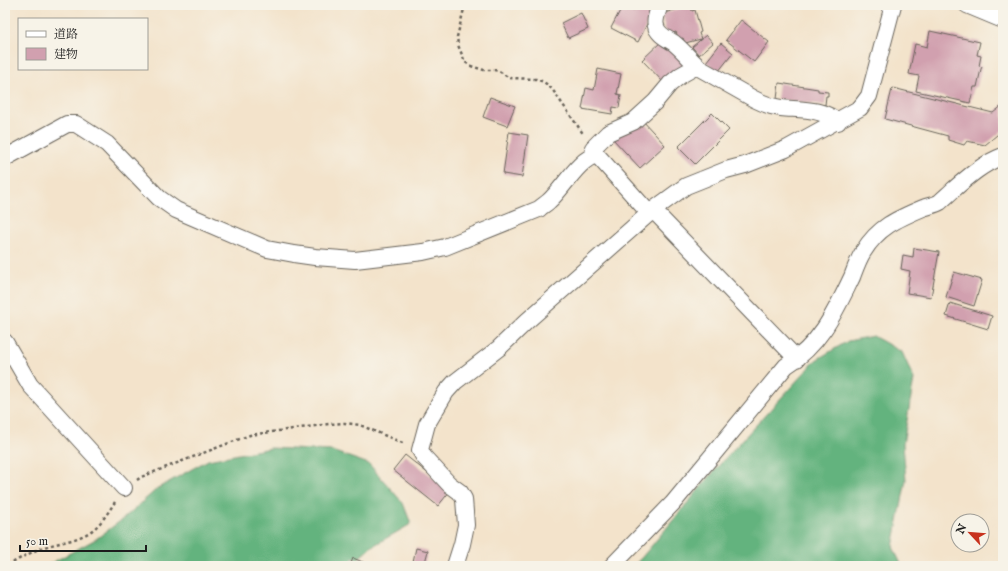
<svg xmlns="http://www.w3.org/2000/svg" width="1008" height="571" font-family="'IM FELL English','Noto Serif JP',serif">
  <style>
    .forest { fill: #64b37e; stroke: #40684d }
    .building { fill: #d1a0af }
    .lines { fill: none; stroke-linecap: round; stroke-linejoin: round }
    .minor-casing { stroke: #676259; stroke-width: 18 }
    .path { stroke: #676259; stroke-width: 2.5; stroke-dasharray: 3 3; stroke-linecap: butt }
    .minor { stroke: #fff; stroke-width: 16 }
  </style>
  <rect width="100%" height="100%" fill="#f7f3e8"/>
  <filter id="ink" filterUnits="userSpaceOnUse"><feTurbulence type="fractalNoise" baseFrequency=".025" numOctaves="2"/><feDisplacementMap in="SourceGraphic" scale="8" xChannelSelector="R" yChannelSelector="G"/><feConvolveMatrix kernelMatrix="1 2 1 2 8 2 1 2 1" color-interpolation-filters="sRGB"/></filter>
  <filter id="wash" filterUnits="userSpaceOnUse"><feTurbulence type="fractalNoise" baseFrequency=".012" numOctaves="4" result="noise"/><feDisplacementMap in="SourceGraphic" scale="16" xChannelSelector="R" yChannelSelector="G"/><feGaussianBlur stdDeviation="0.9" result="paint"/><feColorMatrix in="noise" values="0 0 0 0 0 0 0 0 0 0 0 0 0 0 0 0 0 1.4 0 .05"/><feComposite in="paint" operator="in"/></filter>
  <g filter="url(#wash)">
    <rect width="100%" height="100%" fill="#f3e3cb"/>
    <path class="forest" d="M873,336L902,352L914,379L903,444L906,480L893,547L902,566H633L643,556L721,463L816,360L848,341Z
      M271,448L332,451L369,464L403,503L411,524L371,547L350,566H46L96,539L123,519L158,488L208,460Z"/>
    <g id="blocks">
      <path class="building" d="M623,5L634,10L637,5L656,6L638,42L611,28Z
        M691,5L692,11L695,10L701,32L699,33L701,39L685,43L683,38L679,39L676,32L667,35L661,14Z
        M581,13L588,29L568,38L561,23Z
        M741,20L769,42L754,62L726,40Z
        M930,31L980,42L977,55L981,56L979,66L982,67L981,69L977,87H974L970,103L916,91L919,76L909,74L915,44L927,47Z
        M706,35L713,43L699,55L692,47Z
        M663,40L686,63L665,84L642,60Z
        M721,43L733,53L718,72L706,62Z
        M598,69L621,74L617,94L621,95L619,108L613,107L612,114L582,109L586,88L594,90Z
        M779,83L818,89V91L828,92V96H826L825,105L777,99Z
        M893,88L993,113L1003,105V130L985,145L967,141L964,145L948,140V136L885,119L892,89Z
        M490,97L515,106L507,126L483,117Z
        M712,113L729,130L695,164L678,147Z
        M642,120L665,145L640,168L612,138Z
        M509,132L528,135L522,177L503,174Z
        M914,248L939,252L931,297L907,293L910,271L901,269L903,255L913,257Z
        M954,272L982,280L974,306L946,297Z
        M950,303L992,316L988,329L946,316Z
        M405,455L450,491L438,506L393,470Z
        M416,548L428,551L424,566H412Z
        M353,558L370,565V566H350Z"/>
    </g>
  </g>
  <g filter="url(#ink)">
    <use href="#blocks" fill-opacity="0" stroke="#676259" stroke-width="1"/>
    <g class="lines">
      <defs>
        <path id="minor" d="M660,5C658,11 654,20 656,26C657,34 668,39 674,43C684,51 691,61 701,69L754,99C762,103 772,107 781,108C801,110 822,108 838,122
          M967,5L1003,20
          M593,148L608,133L633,122L655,102L670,84L681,75L697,66
          M5,158L67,124H76L107,144L159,198L176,210L267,249L294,254L315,257L355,260L423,252L445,247L539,209C542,206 546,204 549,201C563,189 579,158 597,155L649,213
          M653,210L797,359
          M5,342L30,385L124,488
          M455,566L462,544L466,525L464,499L460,492L449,484L424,457L420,450L427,424L446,392L455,382L499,348L527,321L653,210L686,186L726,170L745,165L786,149L860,108L869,96L893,5
          M612,566L673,503L786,366C821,344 835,312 852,277C855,269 858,260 863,252C878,227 897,219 923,208C928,206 935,205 940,202C944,198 949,194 953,190C969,176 984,163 1003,156"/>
      </defs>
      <use href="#minor" class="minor-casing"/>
      <path class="path" d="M465,5L457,37L458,45L465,62L471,66L484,70H494L499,71L509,78L536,79L544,82L552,89L584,135
        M137,480L141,477L250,435L329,424L345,423L360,425L405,444
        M8,566C18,559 30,553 41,548C59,542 79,541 94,529C103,521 109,511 115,502"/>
      <use href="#minor" class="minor"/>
    </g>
  </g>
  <rect width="1008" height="571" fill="none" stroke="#f7f3e8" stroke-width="20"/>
  <rect x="18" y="18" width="130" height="52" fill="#f7f3e8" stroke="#9f9d96"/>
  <rect x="26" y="31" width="20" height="6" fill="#ffffff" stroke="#9f9d96"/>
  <text x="54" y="38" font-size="12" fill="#1c1c1c">道路</text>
  <rect x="26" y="48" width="20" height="12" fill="#d1a0af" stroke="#9f9d96"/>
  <text x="54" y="58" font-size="12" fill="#1c1c1c">建物</text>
  <g transform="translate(970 533) rotate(296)"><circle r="19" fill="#f7f3e8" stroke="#9f9d96"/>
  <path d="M0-3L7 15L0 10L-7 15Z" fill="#c8321e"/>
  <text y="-6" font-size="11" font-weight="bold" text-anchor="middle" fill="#1c1c1c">N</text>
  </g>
  <path d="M20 545v6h126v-6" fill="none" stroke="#1c1c1c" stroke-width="2"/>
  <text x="26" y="545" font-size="12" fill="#1c1c1c" stroke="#f7f3e8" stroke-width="3" paint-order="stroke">50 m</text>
</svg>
